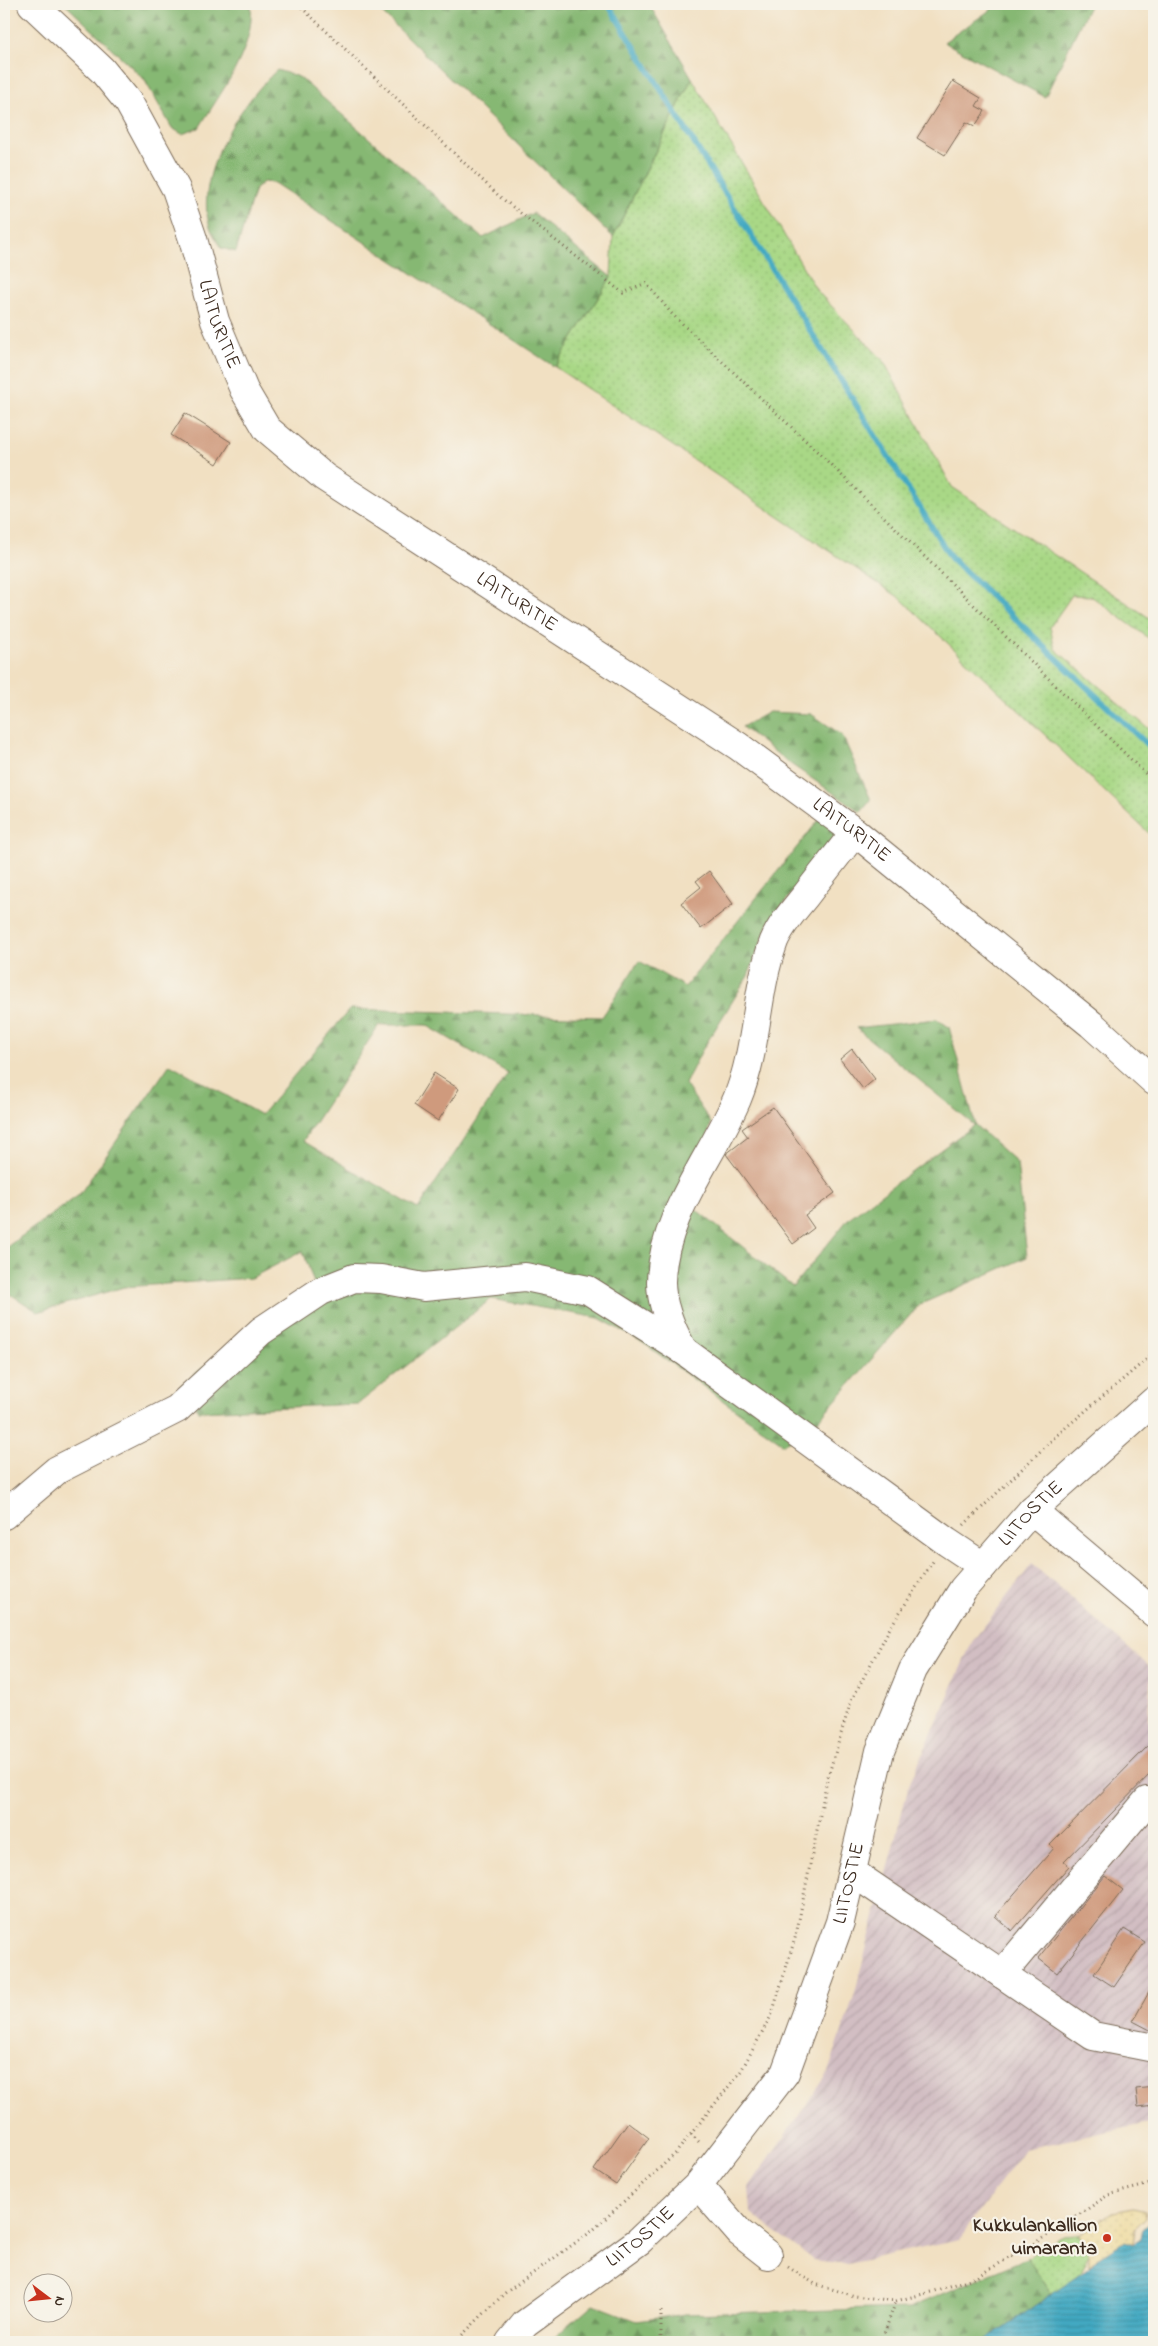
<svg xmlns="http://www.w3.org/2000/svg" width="1158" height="2346" font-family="'Indie Flower',sans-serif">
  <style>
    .industrial { fill: url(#industrial-furrows) }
    .grass { fill: url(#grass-dots); stroke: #728152 }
    .forest { fill: url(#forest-firs); stroke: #607148; fill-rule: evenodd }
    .sand { fill: url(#sand-dots); stroke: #94825e }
    .water { fill: url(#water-rules); stroke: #3e6a70 }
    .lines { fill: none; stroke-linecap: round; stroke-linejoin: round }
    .stream { stroke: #42a9c2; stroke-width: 6 }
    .building { fill: #cf9a7d }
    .minor-casing { stroke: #7b6a57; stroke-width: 30 }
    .path { stroke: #7b6a57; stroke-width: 3; stroke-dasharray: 1 4; stroke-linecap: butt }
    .minor { stroke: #fff; stroke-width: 28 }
    .poi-dot { fill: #c8321e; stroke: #f7f3e8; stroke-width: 2 }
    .labels { text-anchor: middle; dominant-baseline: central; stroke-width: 4.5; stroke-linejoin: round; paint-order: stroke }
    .street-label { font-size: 20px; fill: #3b2a1e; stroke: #f7f3e8 }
    .poi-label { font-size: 20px; font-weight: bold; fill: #3b2a1e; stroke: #f7f3e8; text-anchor: end }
  </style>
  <defs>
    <pattern id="industrial-furrows" width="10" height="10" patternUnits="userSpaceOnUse" patternTransform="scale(1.25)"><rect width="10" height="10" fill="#d2bec3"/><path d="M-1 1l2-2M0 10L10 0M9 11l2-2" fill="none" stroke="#b5a3a7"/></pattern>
    <pattern id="grass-dots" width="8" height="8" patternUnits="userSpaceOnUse" patternTransform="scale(1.25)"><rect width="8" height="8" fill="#a9d886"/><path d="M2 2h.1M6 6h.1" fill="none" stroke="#92ba73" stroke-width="1.8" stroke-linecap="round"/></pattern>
    <pattern id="forest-firs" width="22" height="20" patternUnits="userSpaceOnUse" patternTransform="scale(1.25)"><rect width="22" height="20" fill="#86b873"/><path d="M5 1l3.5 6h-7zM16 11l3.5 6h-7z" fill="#6f965e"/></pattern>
    <pattern id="sand-dots" width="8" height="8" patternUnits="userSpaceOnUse" patternTransform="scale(1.25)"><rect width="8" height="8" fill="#eeda9e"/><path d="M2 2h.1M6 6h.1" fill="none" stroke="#cdbb88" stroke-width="1.8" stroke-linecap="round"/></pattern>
    <pattern id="water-rules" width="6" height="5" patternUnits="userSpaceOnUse" patternTransform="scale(1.25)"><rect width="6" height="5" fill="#42a9c2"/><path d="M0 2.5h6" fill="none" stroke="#388a9d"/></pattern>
  </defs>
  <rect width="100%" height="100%" fill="#f7f3e8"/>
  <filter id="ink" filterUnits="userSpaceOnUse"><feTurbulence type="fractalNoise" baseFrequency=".02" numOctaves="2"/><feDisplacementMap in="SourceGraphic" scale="10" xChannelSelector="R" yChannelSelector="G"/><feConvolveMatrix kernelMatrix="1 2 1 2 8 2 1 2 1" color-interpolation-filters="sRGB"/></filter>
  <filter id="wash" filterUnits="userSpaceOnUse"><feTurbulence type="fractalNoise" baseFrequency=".0096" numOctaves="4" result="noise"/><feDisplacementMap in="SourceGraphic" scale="20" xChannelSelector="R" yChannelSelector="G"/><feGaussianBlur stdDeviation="1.12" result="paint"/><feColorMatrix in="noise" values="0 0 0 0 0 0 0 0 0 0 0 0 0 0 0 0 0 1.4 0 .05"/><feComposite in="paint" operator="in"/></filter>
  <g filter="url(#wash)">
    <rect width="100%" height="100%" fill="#f1e0c2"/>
    <path class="industrial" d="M1032,1564L1151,1668L1148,1719L1154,1725V2122L1024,2149L959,2239L847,2264L813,2260L751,2213L749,2187L827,2075L854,1996L909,1785L972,1642Z"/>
    <path class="grass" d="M692,78L817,291L883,360L952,487L1154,621V642L1091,596L1072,595L1050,627L1055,649L1154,733V838L900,598L555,367L611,277L613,237Z
      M1079,2235L1089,2254L1079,2275L1052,2294L1027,2258L1060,2236Z"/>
    <path class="forest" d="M65,4H251C255,50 222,90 199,128L182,134L172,128L144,79Z
      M373,4H649L692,78L613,237Z
      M999,4H1090L1045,97L944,42Z
      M277,70L299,77L483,238L533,213L611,277L555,367L274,183L263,182L255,189L236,252L221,248C217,240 211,232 209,224C195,172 241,103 277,70Z
      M769,712L811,714L842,735L871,800L861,812L792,765L742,727Z
      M822,816L839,830L768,925L748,976L701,1052L685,1084L711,1123L689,1204L793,1287L849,1218L974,1125L856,1028L937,1019L949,1027L975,1125L1017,1163L1027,1257L919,1305L813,1426L783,1444L642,1342L599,1318L491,1299L358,1404L199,1411L179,1387L272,1312L316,1289L303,1251L251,1278L124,1287L38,1312L4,1290V1260L8,1246L79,1195L170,1064L261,1115L350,1009L602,1017L639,961L685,987ZM379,1025H426L508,1073L418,1209L303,1141Z
      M1027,2258L1052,2294L982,2342H549L593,2304L637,2321L685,2314L910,2308Z"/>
    <path class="sand" d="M1134,2208L1145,2211L1146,2218L1135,2229L1133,2244L1097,2258L1089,2267V2254L1079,2235L1112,2212Z"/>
    <path class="water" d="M1154,2219V2342H982L1089,2268L1097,2258L1125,2241L1133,2244L1140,2239L1142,2229Z"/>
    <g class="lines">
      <path class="stream" d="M608,4L951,558L1154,751"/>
    </g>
    <g id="blocks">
      <path class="building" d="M953,81L981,98L976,106L985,111L975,126L966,122L945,155L917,138Z
        M185,413L231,442L217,464L171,435Z
        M709,871L733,904L701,929L681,903L701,887L696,881Z
        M852,1049L875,1079L863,1089L840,1059Z
        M434,1073L459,1089L438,1121L414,1105Z
        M773,1107L835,1193L805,1215L814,1228L793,1244L726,1154L748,1137L742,1129Z
        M1154,1740V1770L1064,1862L1069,1866L1012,1931L995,1916L1054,1848L1050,1845Z
        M1105,1876L1123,1890L1057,1973L1038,1958Z
        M1124,1929L1145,1942L1114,1987L1094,1974Z
        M1154,1983V2032L1133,2021Z
        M1154,2087V2105L1138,2107L1136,2089Z
        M628,2122L649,2138L616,2185L594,2170Z"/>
    </g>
  </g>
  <g filter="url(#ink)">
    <use href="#blocks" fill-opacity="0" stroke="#7b6a57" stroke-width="1"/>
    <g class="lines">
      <defs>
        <g id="minor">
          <path id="s1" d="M32,4L102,70L129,103L176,189L193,239L215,321L244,390L267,429L324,477L738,746L855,832L1091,1024L1154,1081"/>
          <path d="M683,1350C672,1330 661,1305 661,1282C662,1216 712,1158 737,1099C758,1049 755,992 774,941C781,924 795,909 806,895C822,874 839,853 855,832"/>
          <path d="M1032,1510L1154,1613"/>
          <path d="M4,1515L57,1470L177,1409L261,1331L321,1291L354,1278L381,1279L424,1287L525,1277L588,1290L683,1350L947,1542L983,1566"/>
          <path d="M852,1872L1093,2036L1154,2048"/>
          <path d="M1002,1974L1147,1801"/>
          <path d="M698,2185L740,2233L768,2255"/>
          <path id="s2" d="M510,2342L525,2324L639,2241L698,2185L785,2073L840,1922L880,1751L913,1670L963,1589L1032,1510L1154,1401"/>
        </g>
      </defs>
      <use href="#minor" class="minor-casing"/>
      <path class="path" d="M298,4L500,197L623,293L646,283L672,314L825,459L1154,782
        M964,1525L1057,1435L1154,1353
        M691,2134L701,2144
        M788,2267L815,2284L855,2296L896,2301L931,2292L976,2277L1055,2231L1108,2195L1154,2183
        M455,2342L505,2293L592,2231L675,2154L741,2071L772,2014L796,1935L827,1780L851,1701L891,1626L934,1560
        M661,2342V2307
        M881,2342L896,2301"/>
      <use href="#minor" class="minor"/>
    </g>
  </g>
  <circle class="poi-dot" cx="1107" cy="2238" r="5"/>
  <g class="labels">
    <g class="street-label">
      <text stroke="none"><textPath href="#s1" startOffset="379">LAITURITIE</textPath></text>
      <text stroke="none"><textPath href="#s1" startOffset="799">LAITURITIE</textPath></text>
      <text stroke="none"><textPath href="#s1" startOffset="1204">LAITURITIE</textPath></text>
      <text stroke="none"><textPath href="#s2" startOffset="1008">LIITOSTIE</textPath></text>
      <text stroke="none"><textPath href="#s2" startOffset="588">LIITOSTIE</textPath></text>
      <text stroke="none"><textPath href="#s2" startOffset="168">LIITOSTIE</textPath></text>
    </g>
    <g class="poi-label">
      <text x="1097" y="2226">Kukkulankallion<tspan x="1097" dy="23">uimaranta</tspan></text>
    </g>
  </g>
  <rect width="1158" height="2346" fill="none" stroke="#f7f3e8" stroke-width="20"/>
  <g transform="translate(48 2298) rotate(106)"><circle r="24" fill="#f7f3e8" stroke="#aca397"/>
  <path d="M0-4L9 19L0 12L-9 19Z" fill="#c8321e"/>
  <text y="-8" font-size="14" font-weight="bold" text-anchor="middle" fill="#3b2a1e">N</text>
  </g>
</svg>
